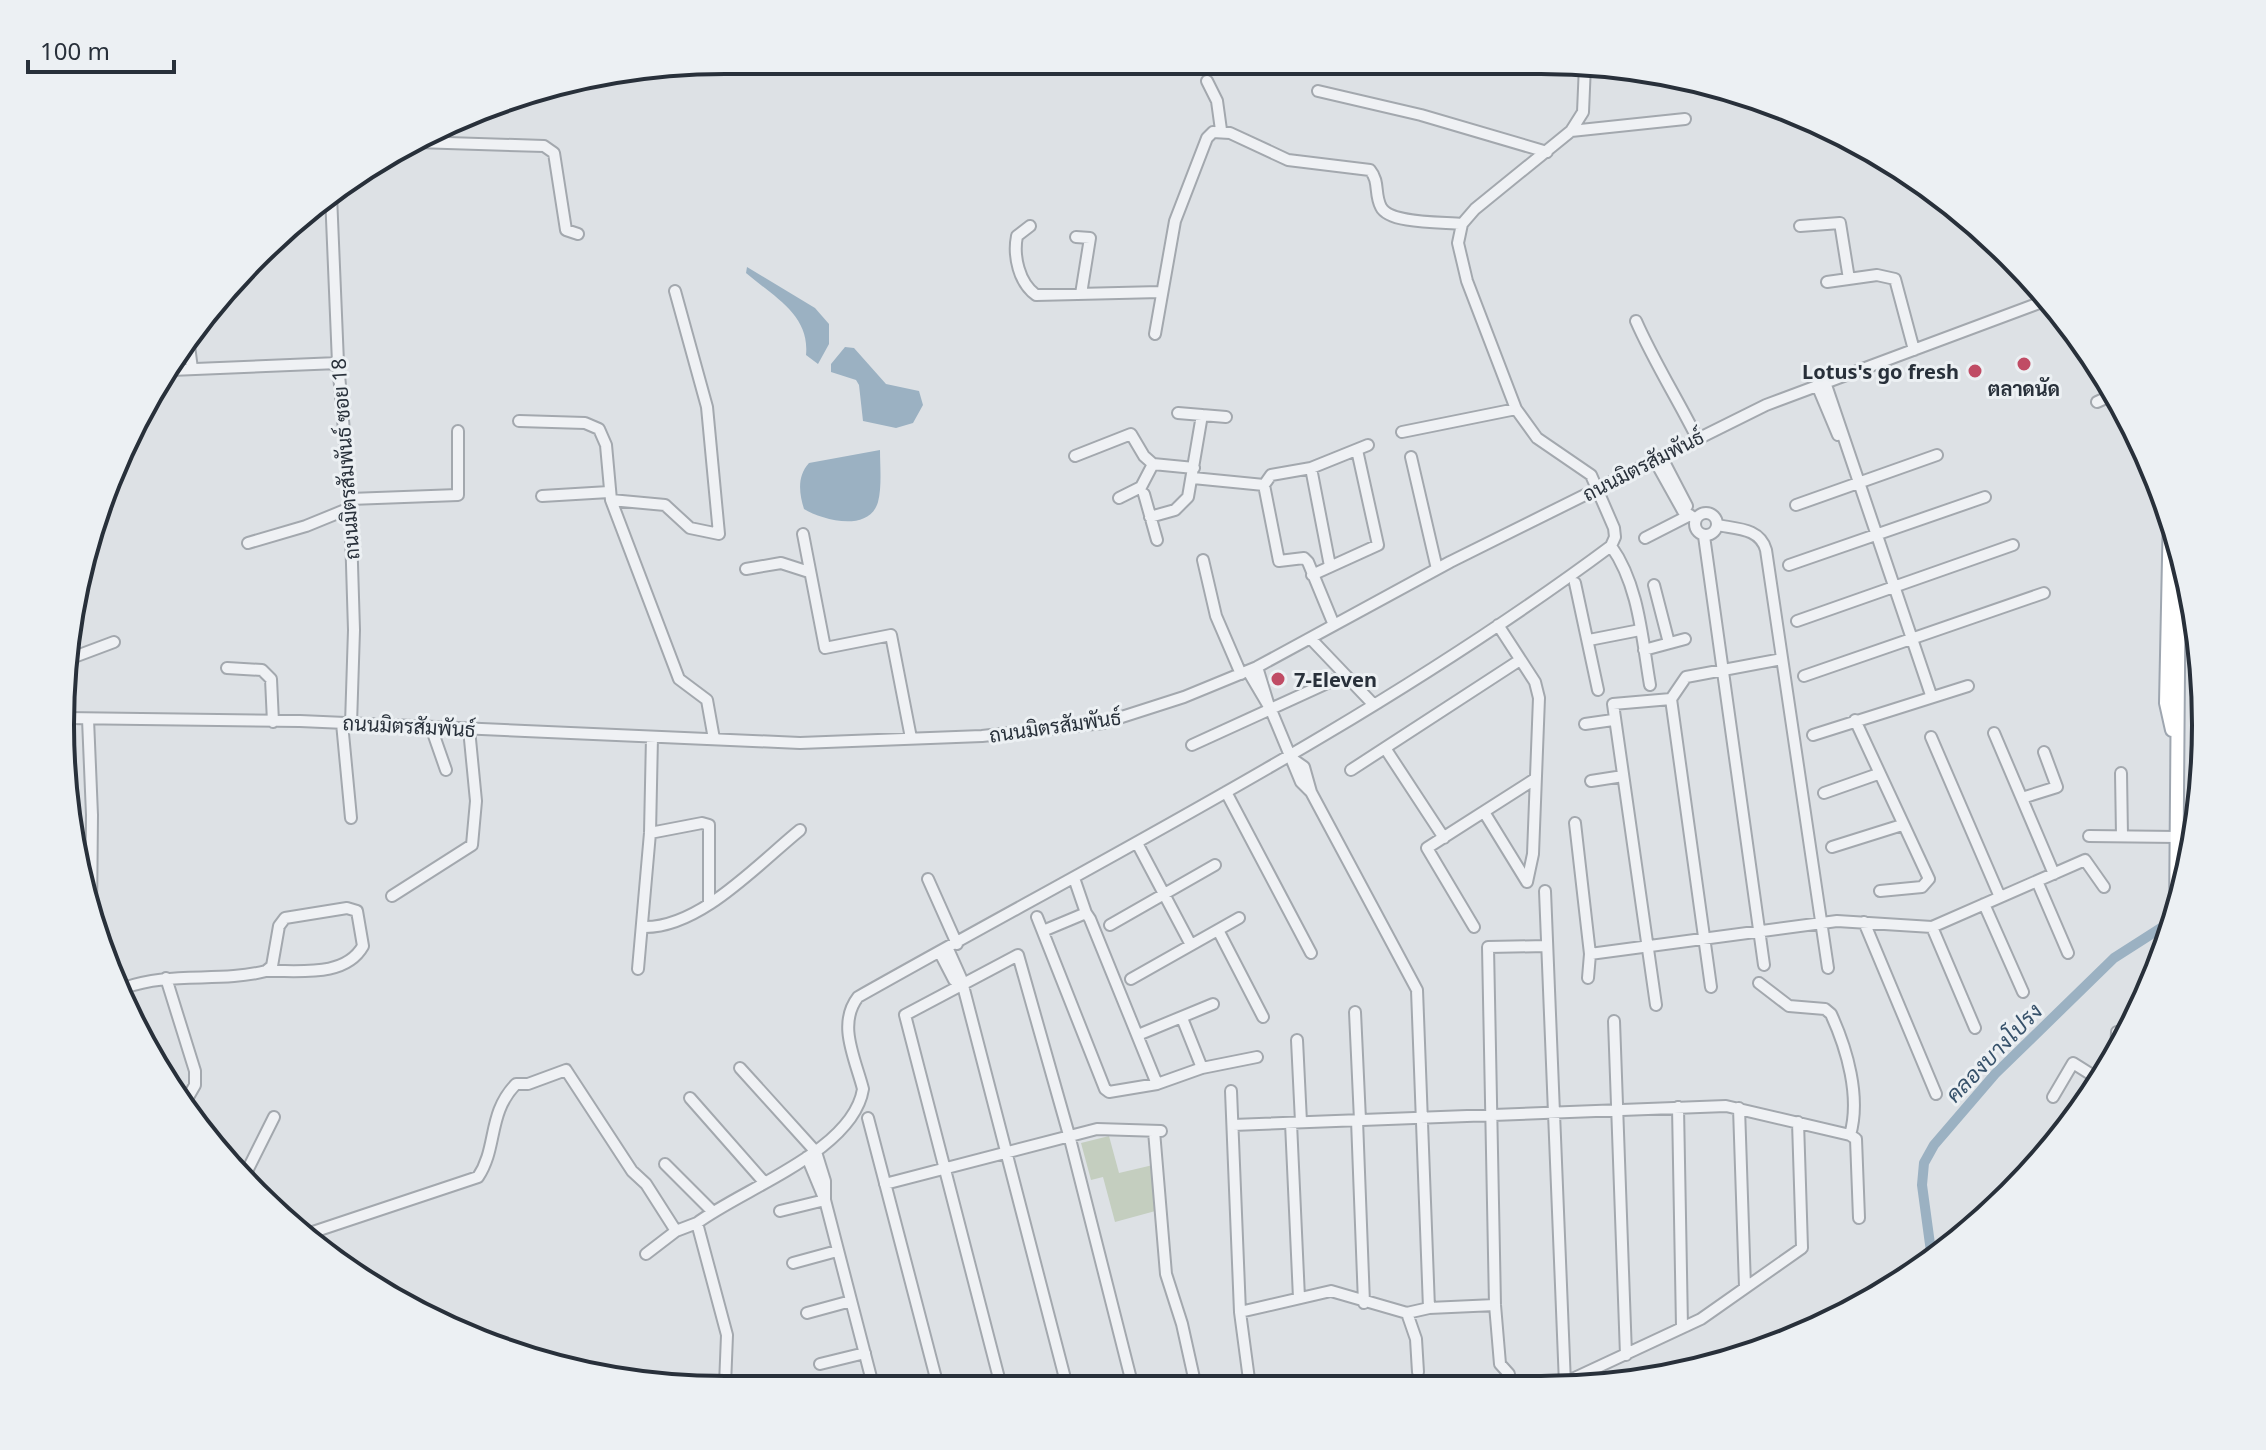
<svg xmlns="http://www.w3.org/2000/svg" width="2266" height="1450" font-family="'Noto Sans',Sarabun,sans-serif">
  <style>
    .green { fill: #c4cebf }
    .water { fill: #9bb1c2 }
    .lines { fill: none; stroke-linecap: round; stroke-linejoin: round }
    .canal { stroke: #9bb1c2; stroke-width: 10 }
    .minor-casing { stroke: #a3a8ae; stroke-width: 14 }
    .major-casing { stroke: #9ea6b0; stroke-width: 16 }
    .minor { stroke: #eff1f4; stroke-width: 10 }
    .major { stroke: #fff; stroke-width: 12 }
    .poi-dot { fill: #c04c65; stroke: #ecf0f3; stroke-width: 3 }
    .labels { text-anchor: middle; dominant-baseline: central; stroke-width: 6; stroke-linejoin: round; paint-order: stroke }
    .poi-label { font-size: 20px; font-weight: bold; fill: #28303a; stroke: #ecf0f3; text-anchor: end }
    .street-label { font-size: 20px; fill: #28303a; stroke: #ecf0f3 }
    .water-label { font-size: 22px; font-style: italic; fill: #36516a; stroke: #ecf0f3 }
    .rim { fill: none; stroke: #28303a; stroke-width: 4 }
  </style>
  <rect width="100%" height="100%" fill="#dde1e5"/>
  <path class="green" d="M1109,1136L1119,1173L1153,1165L1159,1210L1115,1222L1103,1177L1091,1180L1081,1143Z"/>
  <path class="water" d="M747,267L815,308L829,324V344L818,364L806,355C810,315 774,297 746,273Z
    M845,347L854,348L886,384L919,391L923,405L913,423L896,428L863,421L859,385L856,380L831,372V364Z
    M880,450C880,467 882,486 878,502C869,533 822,520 804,509C799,493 797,476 809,463Z"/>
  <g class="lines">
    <path class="canal" d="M1932,1259L1922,1185L1924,1163L1934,1145L1995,1074L2114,958L2175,919"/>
    <defs>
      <path id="minor" d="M1585,65L1583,112L1571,131L1475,209L1462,224L1458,243L1467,281L1516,409L1537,438L1591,475L1614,528L1615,537L1611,546C1639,585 1642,639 1650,685
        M1207,81L1217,101L1221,130
        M1318,91L1421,115L1547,152
        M1571,131L1685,119
        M416,142L544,146L554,153L566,230L578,234
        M331,195L338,363L350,499L354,630L351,724
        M1030,226L1017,236C1013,256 1019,283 1036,295L1160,292
        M1800,226L1840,223L1849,279
        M1076,237L1090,238L1081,294
        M1827,282L1877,275L1895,279L1914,350
        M1636,321C1654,362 1677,398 1697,438
        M1155,334L1175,221L1207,138L1213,132L1230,133L1288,160L1370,170C1380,182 1374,194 1381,207C1389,224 1443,222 1462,224
        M188,338L192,369
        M171,370L338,363
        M1825,382L1931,695
        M1817,385L1838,435
        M2097,402L2117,393
        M1178,413L1226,417
        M519,421L585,423L599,429L606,445L611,500L679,679L707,700L714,739
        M1402,432L1516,409
        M1075,456L1131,434L1144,456L1153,464L1194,468
        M1661,456L1687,506
        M1411,457L1437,569
        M1654,459L1683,511L1696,519
        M1311,468L1330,566
        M1193,478L1264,485
        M1144,494L1157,540
        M542,496L609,492
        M1119,498L1141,487L1153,464
        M350,499L458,495V431
        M611,500L665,505L690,528L719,534L707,407L675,291
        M1796,505L1937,455
        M1695 524a11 11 0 1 1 22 0a11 11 0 1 1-22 0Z
        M1150,517L1175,510L1188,497L1202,415
        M1717,525C1737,529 1760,528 1766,550L1828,968
        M803,534L825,648L891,635L911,738
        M1704,536L1764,965
        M1645,538L1690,515
        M248,543L306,526L350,508
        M1203,560L1216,616L1241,674
        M1789,565L1985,497
        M746,569L781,563L809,572
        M1312,575L1378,545L1357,450
        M1575,583L1598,690
        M1654,585L1669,643
        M1797,621L2013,545
        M1334,625L1308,562L1304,558L1279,561L1264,485L1271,475L1311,468L1368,445
        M1498,625L1535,682L1539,698L1533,854L1527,882
        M1311,639L1374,705
        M1589,640L1640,630
        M1644,650L1685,639
        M66,660L114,642
        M1257,667L1268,703
        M227,668L262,670L271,679L273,722
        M1248,671L1271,710L1301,782L1310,791
        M1804,676L2044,593
        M65,718L300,721L800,743L982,736L1103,723L1184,697L1257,667L1450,562L1766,405L2050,299
        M88,719L92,815L91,915
        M1855,720L1929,879L1922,887L1880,891
        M342,723L351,818
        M1585,724L1613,720
        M431,727L446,770
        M1994,733L2054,874
        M1813,735L1968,686
        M1931,737L2000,897
        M1192,745L1345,675
        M1385,748L1444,838
        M1294,760L1304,767L1311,792L1417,990L1429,1308
        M1351,770L1520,660
        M2121,773L2122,836
        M1591,781L1623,776
        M1226,792L1311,953
        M1824,793L1878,774
        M2022,798L2057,787L2044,752
        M1484,812L1527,882
        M1575,823L1590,954L1588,978
        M650,833L702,823L709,825V903
        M2089,836L2177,837
        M1137,843L1191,945
        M1832,847L1902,825
        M1074,878L1086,913
        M928,879L957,944
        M2037,881L2068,953
        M1545,891L1565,1384
        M392,896L472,845L476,801L469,729
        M1984,904L2023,992
        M1037,917L1105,1089L1109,1092L1157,1084L1202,1068L1257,1057
        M1864,922L1936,1094
        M1110,925L1215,865
        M644,927C700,928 758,864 800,830
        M1474,927L1427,848L1535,779
        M1932,927L1975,1028
        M1218,930L1263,1017
        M1043,931L1086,913L1090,919L1157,1084
        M948,949L961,978L1067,1386
        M940,953L954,980L961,986
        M1590,954L1837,921L1932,927L2085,860L2104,887
        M638,969L650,833L652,737
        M166,978L195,1071V1085L183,1106
        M1131,979L1239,918
        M1759,983L1789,1006L1825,1009L1831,1014C1847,1049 1861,1097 1850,1135
        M1711,987L1671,699L1686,677L1782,659
        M124,988C170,971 219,983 266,971L272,966L279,926L285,918L347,908L357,911L363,946C345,978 298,970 266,971
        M1656,1005L1613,704L1671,699
        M1355,1012L1360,1120
        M1182,1018L1202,1068
        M1614,1021L1626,1355
        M1138,1035L1213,1004
        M1297,1040L1301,1122
        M2116,1053L2117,1032
        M740,1068L816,1152L825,1181V1200L873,1385
        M1231,1091L1240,1312L1250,1387
        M2053,1097L2073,1063L2100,1080
        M690,1098L764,1182
        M1678,1107L1682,1327
        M1739,1108L1745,1287
        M868,1118L938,1386
        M1357,1120L1364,1303
        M1291,1123L1299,1298
        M1233,1125L1726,1106L1850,1135L1856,1139L1859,1218
        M1154,1131L1166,1274L1182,1324L1196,1387
        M807,1157L824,1198
        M665,1164L712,1211
        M246,1173L274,1117
        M885,1184L1097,1129L1161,1131
        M780,1211L825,1200
        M697,1223L727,1335L725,1385
        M304,1235L478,1177C498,1147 487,1114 516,1084H528L566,1070L632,1171L646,1184L676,1231
        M304,1235L315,1242L322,1254
        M646,1254L676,1231L697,1223C744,1188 853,1151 863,1089C855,1058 837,1024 858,997C1113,853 1376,721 1611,546
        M793,1263L837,1251
        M1240,1312L1331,1291L1407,1313L1429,1308L1495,1305
        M807,1313L851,1301
        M1407,1313L1416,1339L1418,1372
        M820,1364L865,1353
        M1001,1386L905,1015L1018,955L1069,1135L1133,1387
        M1509,1388V1374L1500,1364L1495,1305L1488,947L1547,946
        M1553,1388L1701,1319L1802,1248L1798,1122"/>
      <path id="major" d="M2170,511L2166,703L2172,730
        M2197,813L2199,632
        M2176,917L2179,549"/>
    </defs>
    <use href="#minor" class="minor-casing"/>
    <use href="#major" class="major-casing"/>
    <use href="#minor" class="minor"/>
    <use href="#major" class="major"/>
  </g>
  <g class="poi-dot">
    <circle cx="2024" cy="364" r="8"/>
    <circle cx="1975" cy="371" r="8"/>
    <circle cx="1278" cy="679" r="8"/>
  </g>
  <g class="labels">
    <g class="poi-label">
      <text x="1959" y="371">Lotus's go fresh</text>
      <text x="2024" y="388" text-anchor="middle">ตลาดนัด</text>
      <text x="1294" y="679" text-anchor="start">7-Eleven</text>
    </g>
    <g class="street-label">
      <text transform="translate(345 459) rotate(-94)">ถนนมิตรสัมพันธ์ ซอย 18</text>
      <text transform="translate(1643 465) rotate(-27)">ถนนมิตรสัมพันธ์</text>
      <text transform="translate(409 726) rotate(3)">ถนนมิตรสัมพันธ์</text>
      <text transform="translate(1055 726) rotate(-8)">ถนนมิตรสัมพันธ์</text>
    </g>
    <g class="water-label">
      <text transform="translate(1993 1052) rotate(-46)">คลองบางโปรง</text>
    </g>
  </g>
  <path d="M0 0H2266V1450H0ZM725 74H1541A651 651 0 0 1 2192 725V725A651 651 0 0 1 1541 1376H725A651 651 0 0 1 74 725V725A651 651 0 0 1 725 74Z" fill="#ecf0f3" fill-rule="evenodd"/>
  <path class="rim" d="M725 74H1541A651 651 0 0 1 2192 725V725A651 651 0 0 1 1541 1376H725A651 651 0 0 1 74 725V725A651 651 0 0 1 725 74Z"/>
  <path d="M28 60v12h146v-12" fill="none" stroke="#28303a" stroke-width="4"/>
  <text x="40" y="60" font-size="24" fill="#28303a" stroke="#ecf0f3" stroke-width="6" paint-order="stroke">100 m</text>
</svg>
